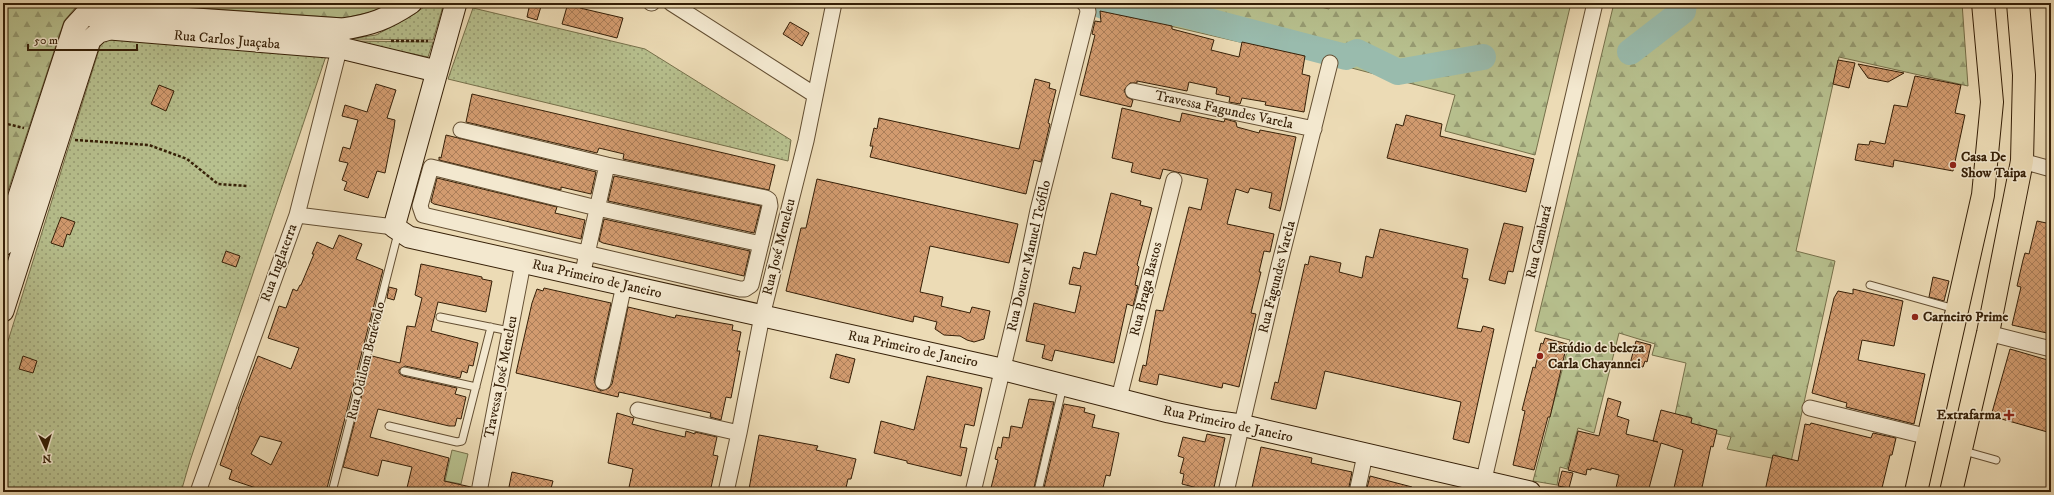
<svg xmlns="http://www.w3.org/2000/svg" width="2054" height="495" font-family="'IM FELL DW Pica',serif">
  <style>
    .grass { fill: url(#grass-dots); stroke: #76704a }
    .forest { fill: url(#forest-firs); stroke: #76704a }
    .park { fill: #b7c08e; stroke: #76704a }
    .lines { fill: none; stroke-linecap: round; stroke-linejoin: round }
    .river { stroke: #99bbad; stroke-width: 26 }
    .building { fill: url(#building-cross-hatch); stroke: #351f07; fill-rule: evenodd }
    .lane-casing { stroke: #634e32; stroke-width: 9 }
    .street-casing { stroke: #634e32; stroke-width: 17 }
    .secondary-casing { stroke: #351f07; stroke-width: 23 }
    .primary-casing { stroke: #351f07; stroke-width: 24 }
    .path { stroke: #351f07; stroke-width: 2.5; stroke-dasharray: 3 2; stroke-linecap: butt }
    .lane { stroke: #f3e8cf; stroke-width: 7 }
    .street { stroke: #f3e8cf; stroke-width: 15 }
    .secondary { stroke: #f3e8cf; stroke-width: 21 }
    .primary { stroke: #ecdbb5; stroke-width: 22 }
    .poi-dot { fill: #8f2418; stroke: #f3e8cf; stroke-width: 1.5 }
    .labels { text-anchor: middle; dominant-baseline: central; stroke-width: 3; stroke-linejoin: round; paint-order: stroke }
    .street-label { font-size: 14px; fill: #351f07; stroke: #f3e8cf }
    .poi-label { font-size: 14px; font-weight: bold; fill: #351f07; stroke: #f3e8cf; text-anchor: start }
  </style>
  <defs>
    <pattern id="grass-dots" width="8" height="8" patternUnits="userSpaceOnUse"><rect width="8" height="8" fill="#b7c08e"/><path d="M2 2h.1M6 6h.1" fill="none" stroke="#969b72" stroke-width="1.8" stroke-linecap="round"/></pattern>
    <pattern id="forest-firs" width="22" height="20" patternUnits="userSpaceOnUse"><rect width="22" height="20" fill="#b7c08e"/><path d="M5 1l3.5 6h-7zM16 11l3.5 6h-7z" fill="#969b72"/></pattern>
    <pattern id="building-cross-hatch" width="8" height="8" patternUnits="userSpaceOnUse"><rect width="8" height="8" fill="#d29b6f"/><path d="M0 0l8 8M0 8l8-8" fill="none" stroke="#ab7e59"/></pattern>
  </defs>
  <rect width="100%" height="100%" fill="#ecdbb5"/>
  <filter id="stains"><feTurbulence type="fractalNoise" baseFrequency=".005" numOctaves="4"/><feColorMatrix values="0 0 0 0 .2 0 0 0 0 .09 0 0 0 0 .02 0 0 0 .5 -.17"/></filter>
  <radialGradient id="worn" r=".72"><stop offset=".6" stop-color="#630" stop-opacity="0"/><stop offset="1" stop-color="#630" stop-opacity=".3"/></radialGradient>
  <path class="grass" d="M430,3H444L433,40L350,39L376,35L408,18Z
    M473,8L645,49L791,140L788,161L448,79Z
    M103,37L327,53L190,461L181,492H3V357Z
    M351,41L433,42L428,57Z"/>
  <path class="forest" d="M3,3H93L75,8L64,21L3,206Z
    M129,3H392L371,12L344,18Z
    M1070,3H1305L1329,9L1330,3H1571L1535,155L1445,131L1455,95L1344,66Z
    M1614,3H1962L1968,86L1839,57L1796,251L1835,261L1791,462L1727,449L1731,437L1673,424L1686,363L1652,355L1655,344L1619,333L1594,433L1578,428L1567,469L1560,467L1557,485L1533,481L1570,340L1535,331Z"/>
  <path class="park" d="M452,450L468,454L461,484L445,481Z"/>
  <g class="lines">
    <path class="river" d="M1096,3L1117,11L1178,13L1346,57L1357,52L1398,72L1483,57
      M1630,52L1683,11L1684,3"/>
  </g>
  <path class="building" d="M530,3H542L537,20L527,17Z
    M568,3H582L580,8L623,18L617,38L562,24Z
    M1100,11L1172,26V29L1214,40L1211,50L1239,57L1242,42L1305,56L1302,74L1310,76L1304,112L1265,105L1266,102L1242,98L1240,104L1229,102L1230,97L1216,94L1217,88L1189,82L1187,91L1137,81V83H1130L1124,90L1127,97L1133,100L1131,107L1080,95L1095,35L1092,34L1095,21L1101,22Z
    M790,22L809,33L802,46L783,34Z
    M1838,60L1855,63L1849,88L1833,84Z
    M1858,64L1904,73L1888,82L1868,78Z
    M1915,76L1961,85L1955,113L1965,115L1953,171L1894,160L1893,167L1855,160L1858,144L1869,145L1870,141L1885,144L1894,105L1907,107Z
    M1035,79L1050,83L1049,88L1056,90L1048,123L1050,124L1041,162L1034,160L1026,194L870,157L873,146H870L874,128L877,129L879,118L1019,149Z
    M376,84L396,90L387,118L395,120L394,128L385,173L377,171L368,198L344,190L347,182L342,180L348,163L339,161L343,147L350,149L358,120L342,116L345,105L367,112Z
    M159,85L174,91L166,111L151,104Z
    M472,94L775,165L769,190L623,159L624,154L603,149L599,148L597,153L466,122Z
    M1122,108L1180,122L1182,113L1224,122L1225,119L1236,122L1237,127L1259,133L1260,130L1296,137L1280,211L1269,208L1272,193L1250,188L1248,193L1236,189L1227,224L1274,234L1270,252L1264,251L1259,272H1261L1251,313L1256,314L1239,387L1223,383L1222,388L1159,374L1157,385L1139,381L1143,365L1146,366L1156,310L1163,311L1189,207L1201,210L1208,179L1163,169L1160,179L1131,172L1133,163L1112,158Z
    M1406,115L1442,124L1440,136L1534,159L1526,192L1387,158L1396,124L1403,126Z
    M446,135L596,172L591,194L561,187V190L439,160V157L441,158Z
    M614,176L761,206L754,233L608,201Z
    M437,178L557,207L555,213L585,220L581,239L434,204L431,202Z
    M817,179L1018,224L1009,263L930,246L920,292L943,297L941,306L970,313L972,307L990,311L984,339L974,342L967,340L960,336L944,335L935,329L937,322L914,316L913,322L786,291L801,228H806Z
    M1111,193L1141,201L1140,205L1152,208L1137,265L1139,267L1135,285L1138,286L1133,306L1127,304L1114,363L1055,350L1052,361L1042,358L1045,345L1026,341L1034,303L1075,313L1081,286L1069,284L1073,267L1080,269L1084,252L1096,255Z
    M61,217L75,222L70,235L67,234L63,247L51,243Z
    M604,219L750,251L744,276L603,243L599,241Z
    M2037,221L2051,224V334L2012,325L2021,287L2017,286L2023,260L2025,253L2029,254Z
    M1504,223L1523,227L1513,272L1508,271L1505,284L1489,280Z
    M1380,229L1468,249L1462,278L1468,279L1457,328L1481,332L1483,326L1494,329L1469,443L1453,439L1461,402L1325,371L1316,409L1271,399L1275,382L1278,383L1305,264L1308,265L1310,256L1341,263L1339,272L1362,278L1366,256L1373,258Z
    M339,235L362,244L356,259L383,270L326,492H268L229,479L232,470L220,465L239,410L238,409L258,356L291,369L299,348L268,338L279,306L286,308L293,289L297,291L300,285H301L314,254H312L317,242L333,249ZM260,436L282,442L271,465L251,454Z
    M226,251L240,256L236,267L222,262Z
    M421,264L482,277V279L492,281L486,312L438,302L431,331L478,343L473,366L469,365L467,373L462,371L460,378L405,366L399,370V373L403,376L457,388L455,394L466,397L461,419L457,418L455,426H449L378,409L370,437L449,458L444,481L471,487L470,492H406L412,467L382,460L378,476L343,467L372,356L400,363L407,326L415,327L422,298L415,295Z
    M1933,277L1949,281L1944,301L1929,297Z
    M389,287L397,289L394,300L387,298Z
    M544,288L611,303L594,380L597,388L601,391L609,388L612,384L628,307L675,318L676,315L733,325L732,330L741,332L737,351H740L731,398L726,397L721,420L710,417L711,413L619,392L618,397L516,373L532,303L537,289L543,291Z
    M1853,289L1903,301L1894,346L1862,340L1858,360L1925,374L1914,424L1846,407L1847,403L1812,393L1834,298L1838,291L1853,294Z
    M1545,338L1567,344L1550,417H1548L1534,470L1513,465L1525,411L1522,410L1533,367L1535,368L1541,343L1543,344Z
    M1636,341L1651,345L1647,362L1645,361L1643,367L1630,364Z
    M2010,349L2051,361V433L1991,416Z
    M836,354L855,359L849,383L830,378Z
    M23,356L37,361L33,373L19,369Z
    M927,376L982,388L974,426L965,424L960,447L967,448L961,476L907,463V461L874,453L881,421L914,430Z
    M1608,398L1621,402L1617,416L1629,420L1626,434L1658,442L1653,441L1661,410L1692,418L1691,423L1717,430L1713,447L1711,446L1701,492H1673L1683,450L1661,443L1648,492L1632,490V492H1615L1619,475L1591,468V470L1587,469L1586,475L1568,470L1578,431L1599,436Z
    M1029,399L1054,402L1033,492H990L998,460L995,459L998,447L1001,448L1003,437L1009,438L1011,426L1022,428Z
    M1064,404L1085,408L1084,412L1095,415L1092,427L1119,433L1110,476L1106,475L1102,492H1043Z
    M617,413L634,418L632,424L663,432L685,437L686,431L695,434V432L717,437L713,455L718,456L710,492H628L633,469L608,463Z
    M1811,423L1871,438L1873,433L1896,438L1892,455H1890L1881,492L1765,491L1773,455L1798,461L1805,424L1810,425Z
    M1207,434L1225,438L1213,492L1182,484L1184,474L1180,473L1184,458L1178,456L1183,437L1205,442Z
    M759,435L818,446L816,450L856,459L851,479H848L845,492L826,488V492H791L773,488V492H762L749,489Z
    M1261,447L1312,458L1311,463L1352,472L1348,492H1251Z
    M1562,471L1573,473L1569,488L1558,486Z
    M512,472L553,481L550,492H508Z
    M1370,476L1412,487V492H1366Z"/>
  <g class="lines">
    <defs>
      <path id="lane" d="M1870,285L1955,309
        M440,317L510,331
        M404,371L476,387
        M389,426L457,442L462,441L491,327
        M1964,451L1996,460
        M1038,491L1063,386
        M332,492L398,233"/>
      <path id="street" d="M651,3H652
        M671,3L815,95
        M1133,91L1314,129
        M461,130L607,165L766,198L769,200L770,206L751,285L745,289H740L423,215L420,206L431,167L597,208L761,244
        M2022,161L2051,169
        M297,215L394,227
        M582,276L607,165
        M1988,333L2051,349
        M603,382L624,285
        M1119,398L1174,180
        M1810,408L1929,437
        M638,410L739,433
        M198,492L297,215L342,38
        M479,492L523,263
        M726,492L739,433L762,316L806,141L834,3
        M973,492L1019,301L1038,210L1088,12L1087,6L1084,3
        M1226,492L1277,274L1330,63
        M1357,492L1365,455
        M1481,492L1595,3"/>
      <path id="secondary" d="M456,3L394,227L409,237L1001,369L1169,412L1212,421L1241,425L1530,492
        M3,245L74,27L84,16L106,13L343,29C371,25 387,19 411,3
        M3,311L90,40L99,32L110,29L341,48L436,71"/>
      <path id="primary" d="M1916,492L1983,195L1992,102L1983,3
        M1951,492L1988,333L2022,161L2024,75L2018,3"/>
    </defs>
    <use href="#lane" class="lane-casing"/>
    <use href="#street" class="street-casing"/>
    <use href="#secondary" class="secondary-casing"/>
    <use href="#primary" class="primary-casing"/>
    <path class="path" d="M391,41H428
      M3,123L24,128
      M75,140L149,145L187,159L218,184L247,186"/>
    <use href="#lane" class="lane"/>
    <use href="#street" class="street"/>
    <use href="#secondary" class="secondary"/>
    <use href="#primary" class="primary"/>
  </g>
  <g class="poi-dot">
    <circle cx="1953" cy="165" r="4"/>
    <circle cx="1915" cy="317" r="4"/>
    <circle cx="1540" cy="356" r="4"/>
    <path d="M2007 409h4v4h4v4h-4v4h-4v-4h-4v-4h4z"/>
  </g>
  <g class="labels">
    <g class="street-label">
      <text transform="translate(227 40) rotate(5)">Rua Carlos Juaçaba</text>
      <text transform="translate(1224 110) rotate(12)">Travessa Fagundes Varela</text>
      <text transform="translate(1539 242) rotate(-77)">Rua Cambará</text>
      <text transform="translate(779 247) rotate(-76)">Rua José Meneleu</text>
      <text transform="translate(1029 256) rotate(-77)">Rua Doutor Manuel Teófilo</text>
      <text transform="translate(279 263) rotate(-70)">Rua Inglaterra</text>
      <text transform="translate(1277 277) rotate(-76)">Rua Fagundes Varela</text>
      <text transform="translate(597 279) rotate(13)">Rua Primeiro de Janeiro</text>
      <text transform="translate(1146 289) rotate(-76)">Rua Braga Bastos</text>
      <text transform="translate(913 349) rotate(12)">Rua Primeiro de Janeiro</text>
      <text transform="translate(366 361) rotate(-76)">Rua Odilom Benévolo</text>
      <text transform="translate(501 377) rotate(-79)">Travessa José Meneleu</text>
      <text transform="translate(1228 424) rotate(12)">Rua Primeiro de Janeiro</text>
    </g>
    <g class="poi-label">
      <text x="1961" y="157">Casa De<tspan x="1961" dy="16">Show Taipa</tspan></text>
      <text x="1923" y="317">Carneiro Prime</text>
      <text x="1548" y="348">Estúdio de beleza<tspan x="1548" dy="16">Carla Chayannei</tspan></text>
      <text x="2001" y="415" text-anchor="end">Extrafarma</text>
    </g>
  </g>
  <rect width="2054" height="495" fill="none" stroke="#ecdbb5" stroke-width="16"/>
  <rect x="4" y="4" width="2046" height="487" fill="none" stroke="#351f07" stroke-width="2"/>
  <rect x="8" y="8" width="2038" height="479" fill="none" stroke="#351f07"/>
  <g transform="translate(46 449) rotate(176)" stroke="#f3e8cf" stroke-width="3" paint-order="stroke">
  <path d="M0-3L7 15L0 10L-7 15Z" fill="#351f07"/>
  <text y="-6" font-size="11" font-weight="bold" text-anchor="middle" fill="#351f07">N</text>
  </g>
  <path d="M28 44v6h109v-6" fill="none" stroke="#351f07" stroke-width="2"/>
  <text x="34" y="44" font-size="12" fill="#351f07" stroke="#f3e8cf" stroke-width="3" paint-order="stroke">50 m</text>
  <rect width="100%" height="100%" filter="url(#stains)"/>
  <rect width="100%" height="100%" fill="url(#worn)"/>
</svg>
